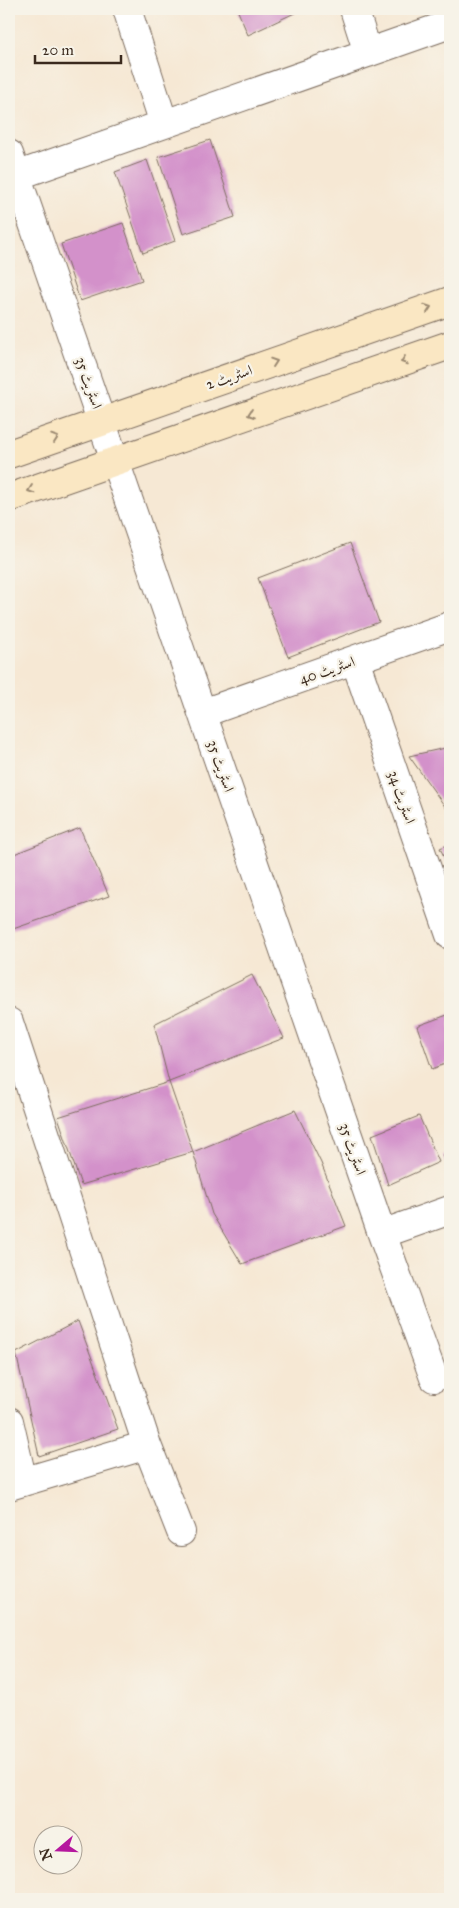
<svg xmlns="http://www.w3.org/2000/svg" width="459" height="1908" font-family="'IM FELL Great Primer',Amiri,serif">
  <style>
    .building { fill: #d391ca }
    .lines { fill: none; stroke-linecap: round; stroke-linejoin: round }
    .minor-casing { stroke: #7c6c5e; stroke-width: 30 }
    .secondary-casing { stroke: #7c6c5e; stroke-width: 30 }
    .minor { stroke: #fff; stroke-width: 28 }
    .secondary { stroke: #fae7c3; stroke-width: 28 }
    .oneway { stroke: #9a8870 }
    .labels { text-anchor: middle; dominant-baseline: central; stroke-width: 4.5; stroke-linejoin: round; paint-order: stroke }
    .street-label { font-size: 15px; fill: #3b2a1e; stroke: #f7f3e8 }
  </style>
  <rect width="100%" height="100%" fill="#f7f3e8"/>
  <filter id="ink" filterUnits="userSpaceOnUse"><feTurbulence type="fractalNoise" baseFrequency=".02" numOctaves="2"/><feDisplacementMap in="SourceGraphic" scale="10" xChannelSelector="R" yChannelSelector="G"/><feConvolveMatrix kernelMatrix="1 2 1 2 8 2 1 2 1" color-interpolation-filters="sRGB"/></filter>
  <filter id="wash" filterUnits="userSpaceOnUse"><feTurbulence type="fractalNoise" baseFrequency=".0096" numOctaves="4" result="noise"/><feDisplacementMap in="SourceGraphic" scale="20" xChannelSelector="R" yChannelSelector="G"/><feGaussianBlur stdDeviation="1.12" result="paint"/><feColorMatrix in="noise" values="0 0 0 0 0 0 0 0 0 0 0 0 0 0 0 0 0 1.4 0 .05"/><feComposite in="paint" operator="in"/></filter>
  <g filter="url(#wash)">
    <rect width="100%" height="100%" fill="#f6e8d4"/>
    <g id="blocks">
      <path class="building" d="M237,9H303L248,35Z
        M210,140L235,217L183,234L158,157Z
        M147,160L175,241L143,253L115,172Z
        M123,223L142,280L80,301L61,244Z
        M350,543L379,622L288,657L258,578Z
        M450,747V807L446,808L409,756Z
        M80,828L109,896L13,929L9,918V856Z
        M450,844V869L440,848Z
        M252,975L284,1038L169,1082L154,1024Z
        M450,1014V1062L432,1069L417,1026Z
        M169,1082L193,1152L81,1185L58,1117Z
        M295,1110L321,1163L346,1226L242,1264L212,1214L193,1152Z
        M419,1116L439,1162L388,1185L372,1135Z
        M450,1153V1177L443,1155Z
        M78,1321L118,1429L39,1456L16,1353Z"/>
    </g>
  </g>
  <g filter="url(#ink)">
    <use href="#blocks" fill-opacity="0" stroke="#7c6c5e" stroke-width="1"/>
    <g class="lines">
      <defs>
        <path id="minor" d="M127,9L164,124
          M354,9L368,53
          M9,154L382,1234L434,1378
          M16,176L450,24
          M355,660L450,935
          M203,713L450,626
          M9,1022L147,1445L181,1532
          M382,1234L450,1210
          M9,1421L23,1482
          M9,1486L147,1445"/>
        <path id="secondary" d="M9,454L450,301
          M9,498L450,345"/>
      </defs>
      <use href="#minor" class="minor-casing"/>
      <use href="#secondary" class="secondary-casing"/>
      <use href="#minor" class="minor"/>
      <use href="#secondary" class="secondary"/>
    </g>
    <defs><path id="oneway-chevron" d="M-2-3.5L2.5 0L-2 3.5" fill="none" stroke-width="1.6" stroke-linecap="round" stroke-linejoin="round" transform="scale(1.25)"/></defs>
    <g class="oneway">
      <use href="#oneway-chevron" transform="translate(428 308) rotate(-19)"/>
      <use href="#oneway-chevron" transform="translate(404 361) rotate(161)"/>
      <use href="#oneway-chevron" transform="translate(274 362) rotate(-19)"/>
      <use href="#oneway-chevron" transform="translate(251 414) rotate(161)"/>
      <use href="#oneway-chevron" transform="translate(55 438) rotate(-19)"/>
      <use href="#oneway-chevron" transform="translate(31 490) rotate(161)"/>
    </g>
  </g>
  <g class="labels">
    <g class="street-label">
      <text transform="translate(229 377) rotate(-19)">اسٹریٹ 2</text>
      <text transform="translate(89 383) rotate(71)">اسٹریٹ 35</text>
      <text transform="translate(327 670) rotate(-19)">اسٹریٹ 40</text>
      <text transform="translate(221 766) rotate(71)">اسٹریٹ 35</text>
      <text transform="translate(402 797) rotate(71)">اسٹریٹ 34</text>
      <text transform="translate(353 1149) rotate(71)">اسٹریٹ 35</text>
    </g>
  </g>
  <rect width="459" height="1908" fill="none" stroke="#f7f3e8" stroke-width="30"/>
  <g transform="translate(58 1850) rotate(251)"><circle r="24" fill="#f7f3e8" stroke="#aca397"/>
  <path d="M0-4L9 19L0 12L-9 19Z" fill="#b5179e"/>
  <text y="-8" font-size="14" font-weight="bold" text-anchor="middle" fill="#3b2a1e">N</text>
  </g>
  <path d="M35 55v8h86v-8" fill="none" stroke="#3b2a1e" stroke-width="2.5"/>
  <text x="42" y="55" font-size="15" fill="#3b2a1e" stroke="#f7f3e8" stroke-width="4" paint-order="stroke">20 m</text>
</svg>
